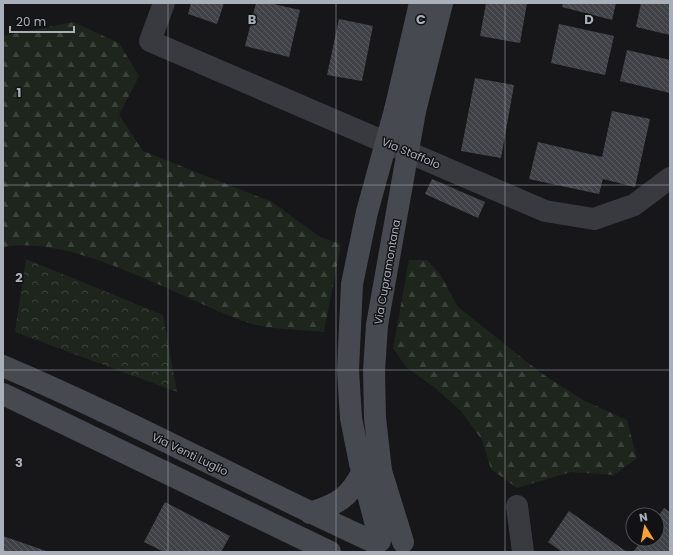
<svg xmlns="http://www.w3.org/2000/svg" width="673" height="555" font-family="Poppins,sans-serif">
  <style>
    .forest { fill: url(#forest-firs) }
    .park { fill: url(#park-crowns) }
    .building { fill: url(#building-back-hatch) }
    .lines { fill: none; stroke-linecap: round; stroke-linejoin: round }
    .street { stroke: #383a3f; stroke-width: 22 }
    .secondary { stroke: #46494f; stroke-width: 22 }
    .secondary-bridge { stroke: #46494f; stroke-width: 22 }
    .grid { fill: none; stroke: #a9b0ba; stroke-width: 1; stroke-opacity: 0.55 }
    .labels { text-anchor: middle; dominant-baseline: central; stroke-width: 3; stroke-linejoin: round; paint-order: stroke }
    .street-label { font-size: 11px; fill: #a9b0ba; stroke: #121215 }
    .grid-label { font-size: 13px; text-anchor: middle; font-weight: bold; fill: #a9b0ba; stroke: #121215; stroke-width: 3; stroke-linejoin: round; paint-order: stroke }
  </style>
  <defs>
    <pattern id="forest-firs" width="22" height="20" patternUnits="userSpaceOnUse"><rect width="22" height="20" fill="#1d251d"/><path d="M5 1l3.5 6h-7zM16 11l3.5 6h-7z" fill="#3b423c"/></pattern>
    <pattern id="park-crowns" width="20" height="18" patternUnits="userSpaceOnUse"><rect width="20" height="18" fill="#1d251d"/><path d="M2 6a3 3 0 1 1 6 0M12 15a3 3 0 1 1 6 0" fill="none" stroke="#3b423c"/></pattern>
    <pattern id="building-back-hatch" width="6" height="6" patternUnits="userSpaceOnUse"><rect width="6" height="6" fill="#414247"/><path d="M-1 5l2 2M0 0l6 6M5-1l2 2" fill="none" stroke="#5a5b5f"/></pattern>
  </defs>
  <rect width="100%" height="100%" fill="#17171a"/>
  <path class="forest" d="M73,22L119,43L139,76L119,115L143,151L272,202L320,237L341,244L324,332C303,330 267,329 249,323C179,299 76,234 3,247V36Z
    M409,260H427L440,274L458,307L541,373L583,400L627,420L637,458L614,475L571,472L517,488L491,469L482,440L461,411L434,387L406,367L393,348Z"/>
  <path class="park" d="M26,259L163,315L177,392L15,332Z"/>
  <path class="building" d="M191,3H224L217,24L188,14Z
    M256,3H269L300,10L289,57L245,46Z
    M486,3H527L520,43L480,36Z
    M563,3H616L612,20L562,7Z
    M641,3H670V35L636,27Z
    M339,19L373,26L362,81L327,75Z
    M559,24L614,36L605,75L551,63Z
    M627,50L670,60V93L620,81Z
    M475,78L514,85L501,158L461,151Z
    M612,111L650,119L635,187L603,179L599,194L529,179L538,142L602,157Z
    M432,179L485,202L478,218L425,194Z
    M165,502L230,536L221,552H164L144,542Z
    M664,508L670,512V552H633L643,539H657V518Z
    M569,511L627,552H562L548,542Z
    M3,536L49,552H3Z"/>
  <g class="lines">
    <path class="street" d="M164,3L150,41L545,211L594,219L634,205L670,178
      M517,506L523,552"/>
    <path class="secondary" d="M395,110L420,3
      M415,111L442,3
      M3,366C130,420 251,486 376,543
      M3,394L330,552
      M360,463L380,541
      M381,471L403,542
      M310,513C338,504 349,498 363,471"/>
    <path class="secondary-bridge" d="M360,463L351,418L348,370L352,284L367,212L395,110
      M381,471L375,418L374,371L377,325L415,111"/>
  </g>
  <path class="grid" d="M168,3V552M336,3V552M505,3V552M3,185H670M3,370H670"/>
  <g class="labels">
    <g class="street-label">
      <text transform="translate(411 153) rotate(23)">Via Staffolo</text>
      <text transform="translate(387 272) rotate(-80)">Via Cupramontana</text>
      <text transform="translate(190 454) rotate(26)">Via Venti Luglio</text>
    </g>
  </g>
  <g class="grid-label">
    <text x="252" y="24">B</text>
    <text x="421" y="24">C</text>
    <text x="589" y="24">D</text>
    <text x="19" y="97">1</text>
    <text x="19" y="282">2</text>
    <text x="19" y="467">3</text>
  </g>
  <rect width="673" height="555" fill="none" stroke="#a9b0ba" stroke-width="8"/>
  <g transform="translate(645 527) rotate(350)"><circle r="19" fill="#121215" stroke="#4e5157"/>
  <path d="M0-3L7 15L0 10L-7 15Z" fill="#fba32e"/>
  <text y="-6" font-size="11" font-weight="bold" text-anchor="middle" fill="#a9b0ba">N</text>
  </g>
  <path d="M10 26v6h64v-6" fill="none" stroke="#a9b0ba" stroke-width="2"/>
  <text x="16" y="26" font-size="12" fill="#a9b0ba" stroke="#121215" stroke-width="3" paint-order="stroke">20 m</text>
</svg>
